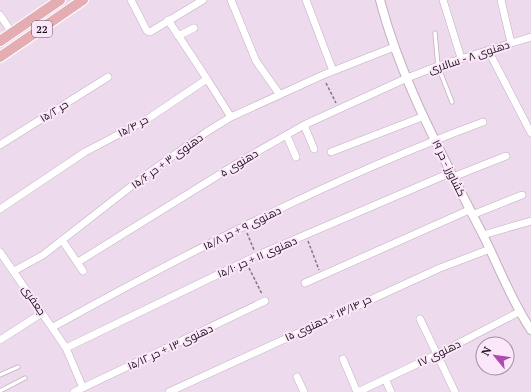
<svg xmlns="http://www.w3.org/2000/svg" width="531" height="392" font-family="'PT Serif',Cairo,serif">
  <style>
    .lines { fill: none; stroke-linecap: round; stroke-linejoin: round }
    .service-casing { stroke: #c2afc0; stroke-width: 5 }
    .minor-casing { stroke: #c2afc0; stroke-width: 8 }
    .tertiary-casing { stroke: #c2afc0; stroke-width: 10 }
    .primary-casing { stroke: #fff; stroke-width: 12 }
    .path { stroke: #837683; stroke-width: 1.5; stroke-dasharray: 3 2; stroke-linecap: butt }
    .service { stroke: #fff; stroke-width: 3.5 }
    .minor { stroke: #fff; stroke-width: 7 }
    .tertiary { stroke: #fff; stroke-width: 8 }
    .primary { stroke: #e3adb2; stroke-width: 10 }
    .labels { text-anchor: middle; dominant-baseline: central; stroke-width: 4; stroke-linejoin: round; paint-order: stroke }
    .shield { fill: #fce7fa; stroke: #5a505a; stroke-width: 1 }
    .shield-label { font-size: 10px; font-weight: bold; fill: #150f15 }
    .street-label { font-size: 11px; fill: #150f15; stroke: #fce7fa }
  </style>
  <rect width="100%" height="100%" fill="#eedaed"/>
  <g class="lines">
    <defs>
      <path id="service" d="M435,33L438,66L452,102
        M0,375L18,367
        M0,391L25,378"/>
      <path id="minor" d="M131,0L147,31L150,32L203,0
        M231,0L256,61L280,95
        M306,0L333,71
        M443,0L461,58
        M501,0L511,43
        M0,15L12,33
        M178,36L194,28
        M488,50L531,133
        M207,79L231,117
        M304,125L314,149
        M287,136L296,157
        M0,145L108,77
        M331,152L422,117
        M453,177L506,156
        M0,209L85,152L146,120L207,79L168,20
        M472,215L522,195
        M483,235L531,221
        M62,240L83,271
        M0,252L66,348L83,388
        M78,262L246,158L304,125L407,78L438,66L531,37
        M14,271L43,255L143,177L208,131L231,117L323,75L394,47
        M305,283L469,210
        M420,319L455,392
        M53,327C192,250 334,177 483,122
        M0,340L42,313
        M66,348L256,256L450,173
        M343,359L357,392
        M297,377L304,392
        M385,379L391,392
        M74,392L265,301
        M169,392L440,268L490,249
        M358,392L438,354L519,312"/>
      <path id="tertiary" d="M380,0C402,84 444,158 483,235C499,267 511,300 531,330"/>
      <path id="primary" d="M0,41L60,0
        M0,57L83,0"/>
    </defs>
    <use href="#service" class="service-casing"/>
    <use href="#minor" class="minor-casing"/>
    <use href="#tertiary" class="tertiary-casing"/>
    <use href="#primary" class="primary-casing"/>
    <path class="path" d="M326,83L336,103
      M247,233L254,250
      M308,241L319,270
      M249,268L262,294"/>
    <use href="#service" class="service"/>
    <use href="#minor" class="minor"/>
    <use href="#tertiary" class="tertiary"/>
    <use href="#primary" class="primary"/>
  </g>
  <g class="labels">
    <rect class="shield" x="32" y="21" width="20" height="16" rx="3"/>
    <g class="shield-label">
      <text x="42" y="29">22</text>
    </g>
    <g class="street-label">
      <text transform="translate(469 57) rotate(-18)">دهنوی ۸ - سالاری</text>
      <text transform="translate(54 111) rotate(-32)">حر ۱۵/۲</text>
      <text transform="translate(133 126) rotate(-28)">حر ۱۵/۴</text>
      <text transform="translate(167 161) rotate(-36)">دهنوی ۳ + حر ۱۵/۶</text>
      <text transform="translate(239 163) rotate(-31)">دهنوی ۵</text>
      <text transform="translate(449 168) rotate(64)">کشاورز - حر ۱۹</text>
      <text transform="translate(242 228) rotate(-26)">دهنوی ۹ + حر ۱۵/۸</text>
      <text transform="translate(257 257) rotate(-24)">دهنوی ۱۱ + حر ۱۵/۱۰</text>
      <text transform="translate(34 300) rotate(56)">جعفری</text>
      <text transform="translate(328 318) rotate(-25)">حر ۱۳/۱۴ + دهنوی ۱۵</text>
      <text transform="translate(170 347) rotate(-25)">دهنوی ۱۳ + حر ۱۵/۱۲</text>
      <text transform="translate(439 353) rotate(-26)">دهنوی ۱۷</text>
    </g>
  </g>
  <g transform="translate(495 356) rotate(299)"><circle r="19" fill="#fce7fa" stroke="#a0919e"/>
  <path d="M0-3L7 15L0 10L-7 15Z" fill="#ad4bb2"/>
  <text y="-6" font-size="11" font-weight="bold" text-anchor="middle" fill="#150f15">N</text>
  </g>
</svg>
